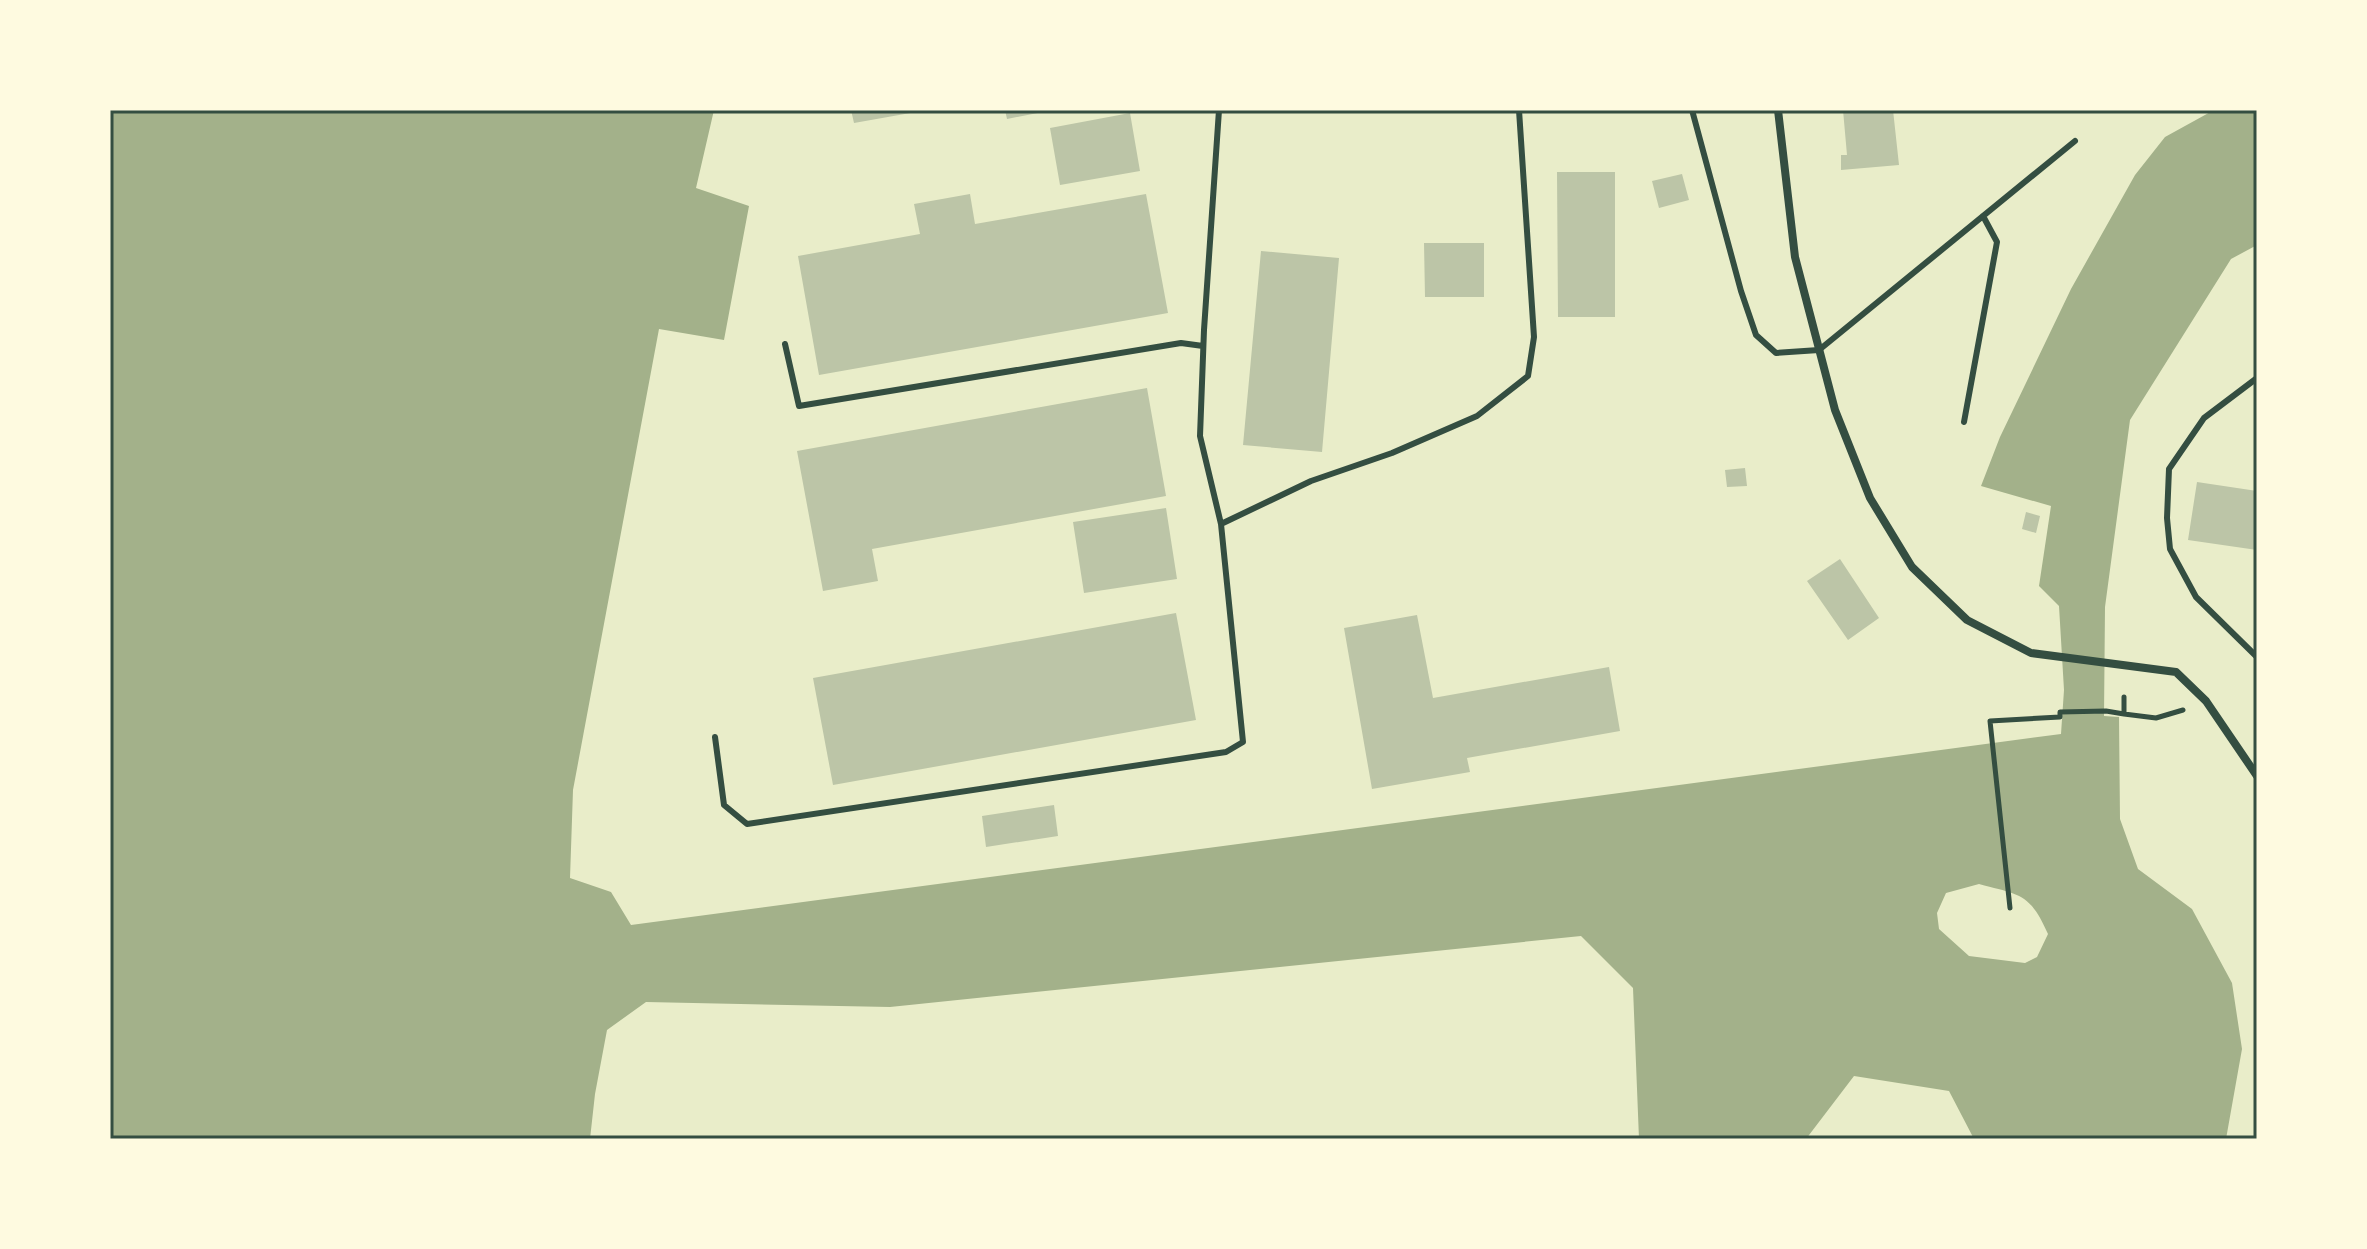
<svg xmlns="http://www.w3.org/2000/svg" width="2367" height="1249" font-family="Literata,serif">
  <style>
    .water { fill: #a3b18a; fill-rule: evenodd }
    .building { fill: #bcc5a7 }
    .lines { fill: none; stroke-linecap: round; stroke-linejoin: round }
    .path { stroke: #344e41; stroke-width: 5 }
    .service { stroke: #344e41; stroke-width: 6 }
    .minor { stroke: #344e41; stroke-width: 8 }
    .neatline { fill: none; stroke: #344e41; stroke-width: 3 }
  </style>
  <rect width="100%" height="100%" fill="#e9edc9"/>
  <path class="water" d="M110,110H714L696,188L749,206L724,340L659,329L573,790L570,878L611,892L631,925L2061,734L2064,690L2059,606L2039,586L2051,506L1981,486L2000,437L2071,289L2135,175L2165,137L2214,110H2257V245L2231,259L2130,420L2105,607L2104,716L2119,717L2120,819L2138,869L2192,909L2232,983L2242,1049L2226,1139H1974L1949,1091L1854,1076L1806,1139H1639L1633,988L1581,936L890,1007L646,1002L607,1030L595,1094L590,1139H110ZM1979,884C2020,895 2030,893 2048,934L2037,957L2025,963L1969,956L1939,929L1937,913L1946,893Z"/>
  <path class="building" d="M851,110H916V112L854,123Z
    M1005,110H1048V111L1007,119Z
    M1843,110H1893L1899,165L1841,170V155H1847Z
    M1130,113L1140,171L1060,185L1050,128Z
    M1557,172H1615V317H1558Z
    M1682,174L1689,200L1659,208L1652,181Z
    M970,194L975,224L1146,194L1168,313L819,375L798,256L920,234L914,204Z
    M1424,243H1484V297H1425Z
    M1261,251L1339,258L1322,452L1243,445Z
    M1147,388L1166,496L872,549L878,581L823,591L797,451Z
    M1745,468L1747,486L1727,487L1725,470Z
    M2197,482L2257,491V550L2188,540Z
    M1166,508L1177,579L1084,593L1073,522Z
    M2026,512L2040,516L2036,533L2022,529Z
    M1840,559L1879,618L1848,640L1807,581Z
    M1176,613L1196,720L833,785L813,678Z
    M1417,615L1433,698L1609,667L1620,731L1467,758L1470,772L1372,789L1344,628Z
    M1054,805L1058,836L986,847L982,816Z"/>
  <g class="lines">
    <path class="path" d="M2124,714L2156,718L2183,710
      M2010,908L1990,721L2060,717V712L2106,711L2124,714V697"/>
    <path class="service" d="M1219,110L1204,330L1200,436L1221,524
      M1692,110L1741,291L1756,335L1776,353L1819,350L2075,141
      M785,344L799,406L1181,343L1203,346
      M2257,378L2204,418L2169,469L2167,518L2170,549L2196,597L2257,657
      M1964,422L1997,242L1983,216
      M715,737L724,805L747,824L1226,752L1243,742L1221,524L1311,481L1392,453L1477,416L1528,376L1534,337L1519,110"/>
    <path class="minor" d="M1778,110L1795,257L1835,410L1870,498L1912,567L1967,620L2031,653L2176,672L2206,701L2257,776"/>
  </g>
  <rect width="2367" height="1249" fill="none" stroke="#fefae0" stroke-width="224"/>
  <rect x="112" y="112" width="2143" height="1025" class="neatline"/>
</svg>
